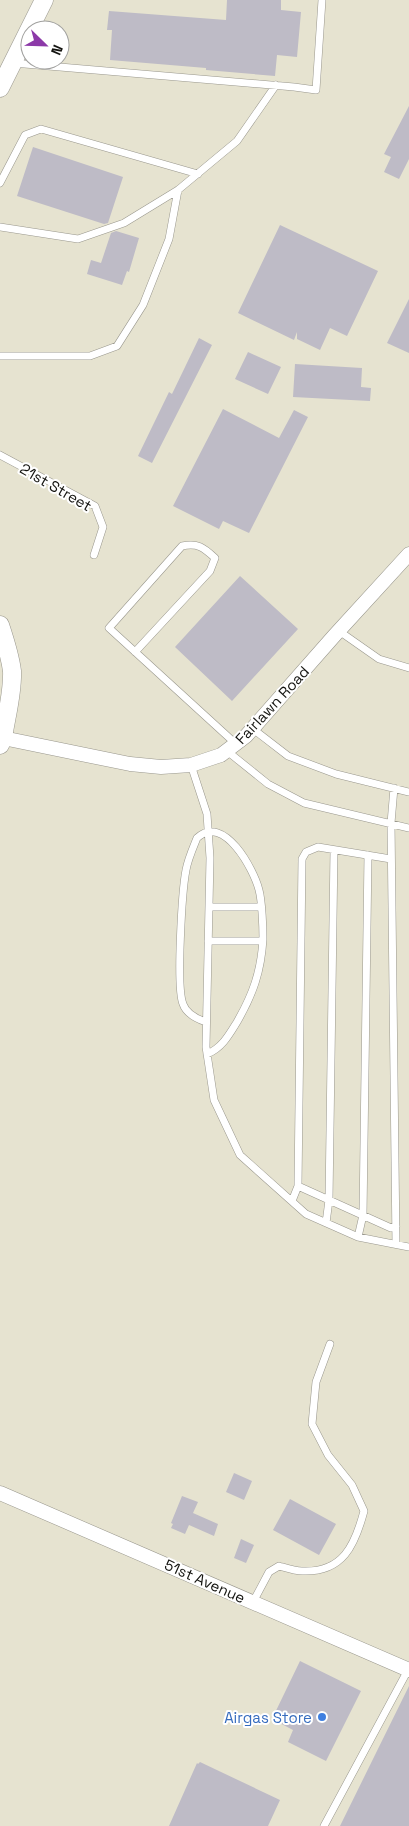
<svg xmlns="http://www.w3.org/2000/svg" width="409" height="1826" font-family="'Space Grotesk',sans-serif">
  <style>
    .built { fill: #e6e3d0; fill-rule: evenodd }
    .building { fill: #bebbc6 }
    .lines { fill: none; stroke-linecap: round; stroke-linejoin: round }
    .service-casing { stroke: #99978d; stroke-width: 8 }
    .minor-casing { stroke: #99978d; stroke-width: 15 }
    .tertiary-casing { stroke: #99978d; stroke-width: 19 }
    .service { stroke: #fff; stroke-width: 7 }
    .minor { stroke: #fff; stroke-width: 14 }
    .tertiary { stroke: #fff; stroke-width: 18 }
    .shop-dot { fill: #3f7fe0; stroke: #fff; stroke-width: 2 }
    .labels { text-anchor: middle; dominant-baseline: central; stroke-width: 4; stroke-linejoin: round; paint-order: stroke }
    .street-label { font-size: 15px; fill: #141410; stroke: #fff }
    .shop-label { font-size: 15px; fill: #366cbe; stroke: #fff; text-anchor: end }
  </style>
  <rect width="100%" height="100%" fill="#f0eee2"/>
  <path class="built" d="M0,0H409V1826H0ZM30,30H60V60H30Z"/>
  <path class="building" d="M227,0H281V10L301,12L297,57L277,55L275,76L206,70V68L110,60L112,30H107L109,11L226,20Z
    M409,106V159L399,179L384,172L391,157L384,154Z
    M33,147L123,177L108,223L104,224L17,196Z
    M280,225L378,271L347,336L330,328L320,350L297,339V332L294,340L238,313Z
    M116,231L139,238L129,272L127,271L122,285L87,274L91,260L101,263L111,233Z
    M409,299V353L387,343Z
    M199,338L212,345L152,463L138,456L169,392L172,394Z
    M248,352L281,367L268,394L235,379Z
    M295,364L362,368L361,387L371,388L370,401L293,397Z
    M223,409L279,438L294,410L308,417L249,533L223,521L219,529L173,506Z
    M240,576L298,629L232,701L175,647Z
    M234,1473L252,1481L244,1500L226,1492Z
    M182,1496L198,1502L193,1513L218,1524L214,1536L189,1525L185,1534L171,1528L173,1524L171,1523Z
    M290,1499L336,1524L319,1555L273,1530Z
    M241,1539L254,1545L246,1563L234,1558Z
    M300,1661L361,1691L326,1761L288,1742L293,1730L272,1719Z
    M409,1686V1826H340Z
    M200,1762L280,1800L268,1826H169L197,1763L198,1764Z"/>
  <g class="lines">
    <defs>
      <path id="service" d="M13,63L294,87L316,90L322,0
        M0,183L25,135L41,129L198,174
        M0,227L78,239L124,223L178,190L237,141L276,85
        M0,356H90L117,346L143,305L169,239L178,190
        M0,455L95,506L103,527L94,555
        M339,631L379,659L409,668
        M135,652L210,571L215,558C203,547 198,543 182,546L109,628L236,744
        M253,729L288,756L336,774L409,792
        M227,751L268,784L304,803L409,828
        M191,765L207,814L210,858L206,1047L214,1100L240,1155L306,1214L358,1237L409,1247
        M394,788L391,823L396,1244
        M391,859L318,847L306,852L302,859L298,1186L391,1228L396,1226
        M209,907H260
        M208,941H262
        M206,1022C197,1019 186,1013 183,1004C176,987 182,891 186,870C188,859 193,848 197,838C224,813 254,870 259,890C262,901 263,928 263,939C261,972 253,994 237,1022C229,1035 222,1048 207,1054
        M292,1201L298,1186
        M326,1223L329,1200L334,850
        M358,1237L363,1215L368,855
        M253,1602L269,1572L279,1566C286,1568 295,1571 302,1571C343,1573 355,1545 364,1511L352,1485L328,1455L312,1424L316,1382L330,1344
        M324,1826L408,1670"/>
      <path id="minor" d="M3,738L130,764L161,767L191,765L221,755L246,736L334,636L409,554
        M0,1493L409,1670"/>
      <path id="tertiary" d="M0,88L44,0
        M0,625C5,640 10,655 12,671C13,693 6,717 3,738L0,745"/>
    </defs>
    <use href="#service" class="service-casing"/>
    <use href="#minor" class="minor-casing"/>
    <use href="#tertiary" class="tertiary-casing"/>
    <use href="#service" class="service"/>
    <use href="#minor" class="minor"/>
    <use href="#tertiary" class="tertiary"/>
  </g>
  <circle class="shop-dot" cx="322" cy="1717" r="5"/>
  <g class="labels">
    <g class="street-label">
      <text transform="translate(56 487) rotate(30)">21st Street</text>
      <text transform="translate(272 705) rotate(-47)">Fairlawn Road</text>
      <text transform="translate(205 1581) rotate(24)">51st Avenue</text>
    </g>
    <g class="shop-label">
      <text x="312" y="1717">Airgas Store</text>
    </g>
  </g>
  <g transform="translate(45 45) rotate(113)"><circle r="24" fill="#ffffff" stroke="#a1a19f"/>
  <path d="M0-4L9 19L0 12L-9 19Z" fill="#8c39a8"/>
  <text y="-8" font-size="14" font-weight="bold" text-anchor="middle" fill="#141410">N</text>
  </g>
</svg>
